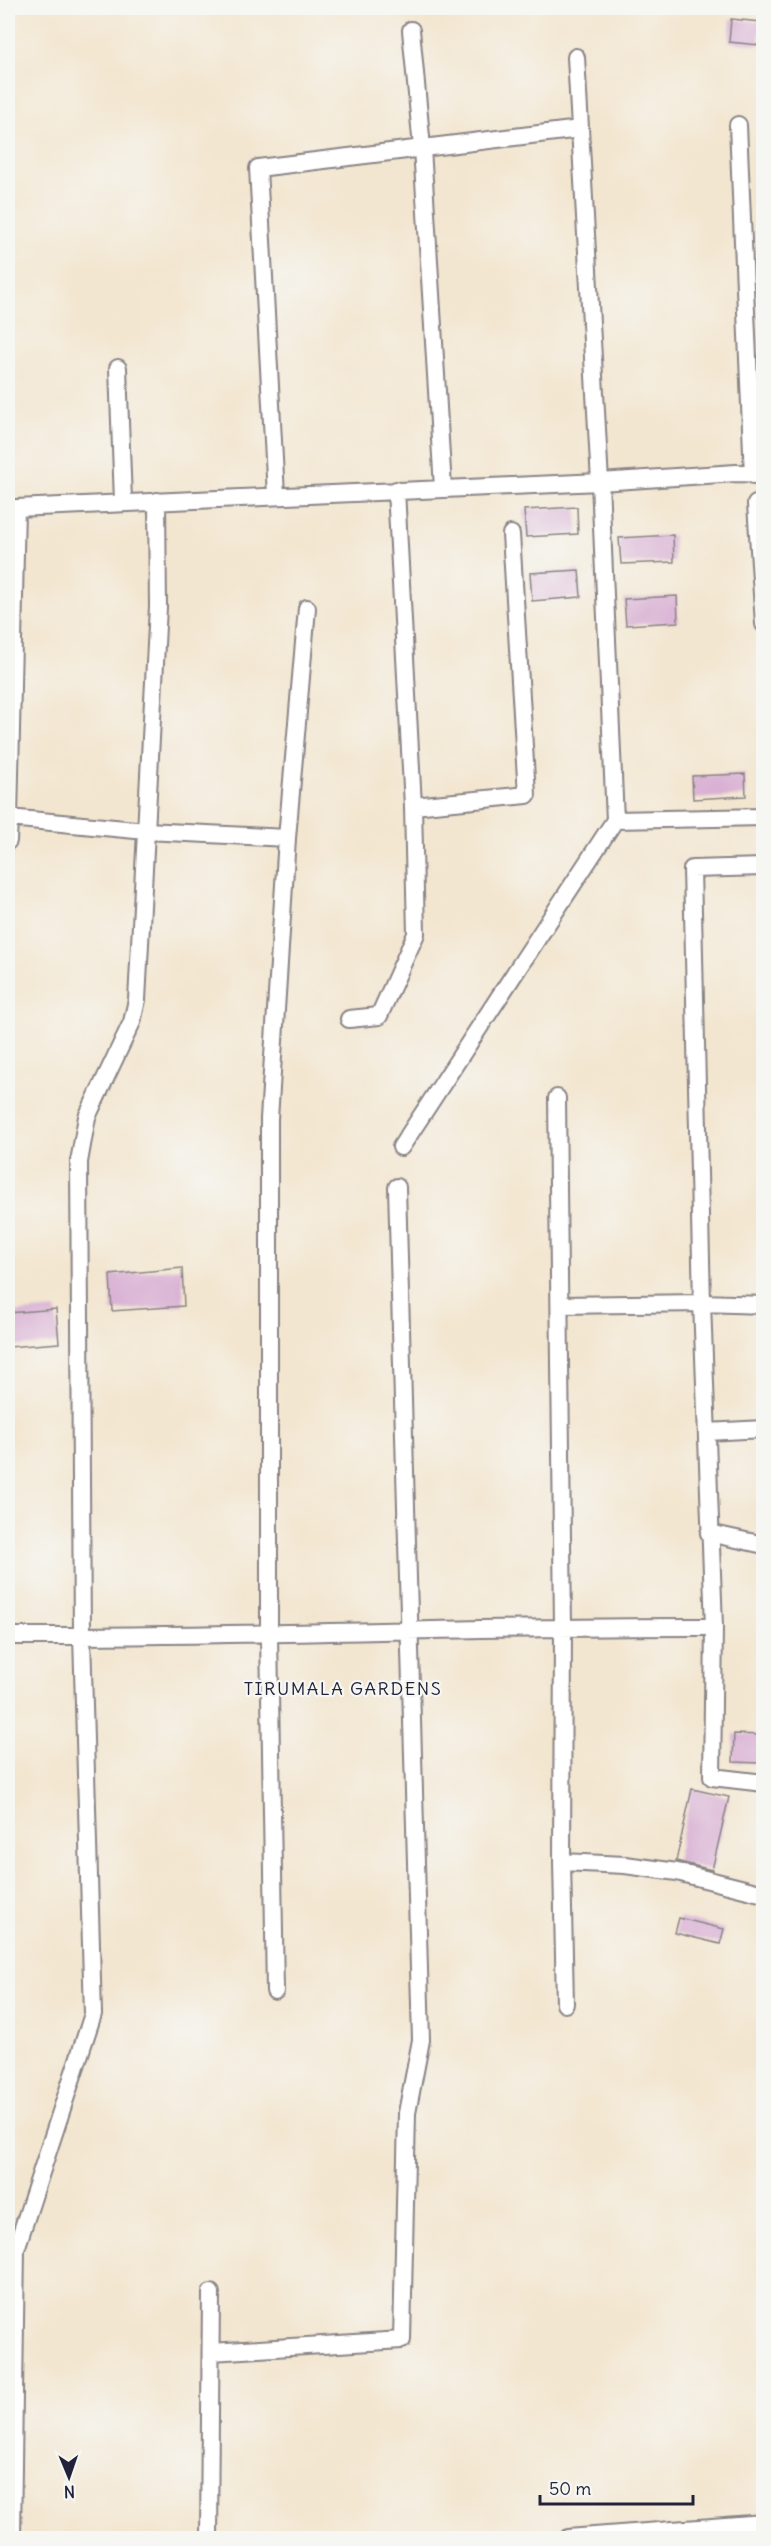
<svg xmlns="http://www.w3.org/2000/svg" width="771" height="2546" font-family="Delius,sans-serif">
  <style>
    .building { fill: #d9b1d4 }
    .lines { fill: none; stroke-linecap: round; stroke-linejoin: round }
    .street-casing { stroke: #8a8486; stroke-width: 20 }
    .street { stroke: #fff; stroke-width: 16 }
    .labels { text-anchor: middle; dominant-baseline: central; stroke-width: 4.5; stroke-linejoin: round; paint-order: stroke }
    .neighbourhood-label { font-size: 18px; letter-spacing: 1.5px; fill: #22223b; stroke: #f6f6f2 }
  </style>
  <rect width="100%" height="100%" fill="#f6f6f2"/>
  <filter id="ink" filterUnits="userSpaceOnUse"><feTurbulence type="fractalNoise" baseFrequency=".0167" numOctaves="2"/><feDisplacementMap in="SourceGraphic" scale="12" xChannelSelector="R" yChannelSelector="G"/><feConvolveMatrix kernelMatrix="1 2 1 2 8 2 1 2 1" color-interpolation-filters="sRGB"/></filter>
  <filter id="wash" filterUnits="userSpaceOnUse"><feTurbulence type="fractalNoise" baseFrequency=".008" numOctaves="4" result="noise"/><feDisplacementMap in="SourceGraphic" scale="24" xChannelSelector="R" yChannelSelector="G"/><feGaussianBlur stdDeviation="1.35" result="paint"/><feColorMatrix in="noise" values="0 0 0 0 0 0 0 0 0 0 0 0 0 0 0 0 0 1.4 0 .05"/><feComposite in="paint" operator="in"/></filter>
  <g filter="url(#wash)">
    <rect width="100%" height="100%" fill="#f3e6d0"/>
    <g id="blocks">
      <path class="building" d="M731,19L761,22L759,45L729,42Z
        M577,507L578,534L526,537L524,510Z
        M673,535L674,562L621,564L619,538Z
        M579,570L581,597L532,601L530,573Z
        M677,596L678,622L626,625L624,599Z
        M745,774L746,796L693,799L692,776Z
        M182,1268L184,1306L112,1311L110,1275Z
        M56,1309L59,1343L8,1347V1313Z
        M734,1734L762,1735L760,1763L733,1762Z
        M692,1789L729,1797L712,1870L676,1861Z
        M679,1918L724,1929L720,1944L675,1933Z"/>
    </g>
  </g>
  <g filter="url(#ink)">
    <use href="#blocks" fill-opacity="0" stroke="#8a8486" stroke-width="1.5"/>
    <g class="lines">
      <defs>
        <path id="street" d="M411,30L422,148L443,488
          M738,125L753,475
          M118,368L123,501
          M276,495L258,168L580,129
          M756,504L764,624
          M413,806L527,795L511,534
          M615,820L764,817
          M287,838L146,831L9,818L16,508L600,482L736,473L764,474
          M8,841L9,818
          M764,867L692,869L702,1303L714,1627L712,1777L764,1783
          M349,1019L379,1016L416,934L413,806L396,490
          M557,1098L563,1627L562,1862L565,2004
          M401,1147L615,820L600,482L576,57
          M560,1305L702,1303L764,1305
          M707,1432L764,1429
          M709,1533L764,1545
          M8,1636C243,1637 478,1626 714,1627
          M562,1862L625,1865L677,1872L764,1894
          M275,1991L269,1634V1119L287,838L307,608
          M211,2352L402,2340L407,2113L421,2040L397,1187
          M12,2538L16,2249L93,2014L82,1636L79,1162L87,1117L132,1022L137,1000L158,607L157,501
          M209,2538L211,2293
          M568,2538L764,2523"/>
      </defs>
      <use href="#street" class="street-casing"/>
      <use href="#street" class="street"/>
    </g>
  </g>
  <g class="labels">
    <g class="neighbourhood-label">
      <text x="343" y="1688">TIRUMALA GARDENS</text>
    </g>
  </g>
  <rect width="771" height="2546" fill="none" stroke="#f6f6f2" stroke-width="30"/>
  <g transform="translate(69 2477) rotate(178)" stroke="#f6f6f2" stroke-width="4.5" paint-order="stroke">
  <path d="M0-4.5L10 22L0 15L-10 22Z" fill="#22223b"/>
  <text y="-9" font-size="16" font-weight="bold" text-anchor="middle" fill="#22223b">N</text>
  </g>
  <path d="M540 2495v9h153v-9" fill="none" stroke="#22223b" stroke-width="3"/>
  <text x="549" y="2495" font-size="18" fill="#22223b" stroke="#f6f6f2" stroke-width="4.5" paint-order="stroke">50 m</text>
</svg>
